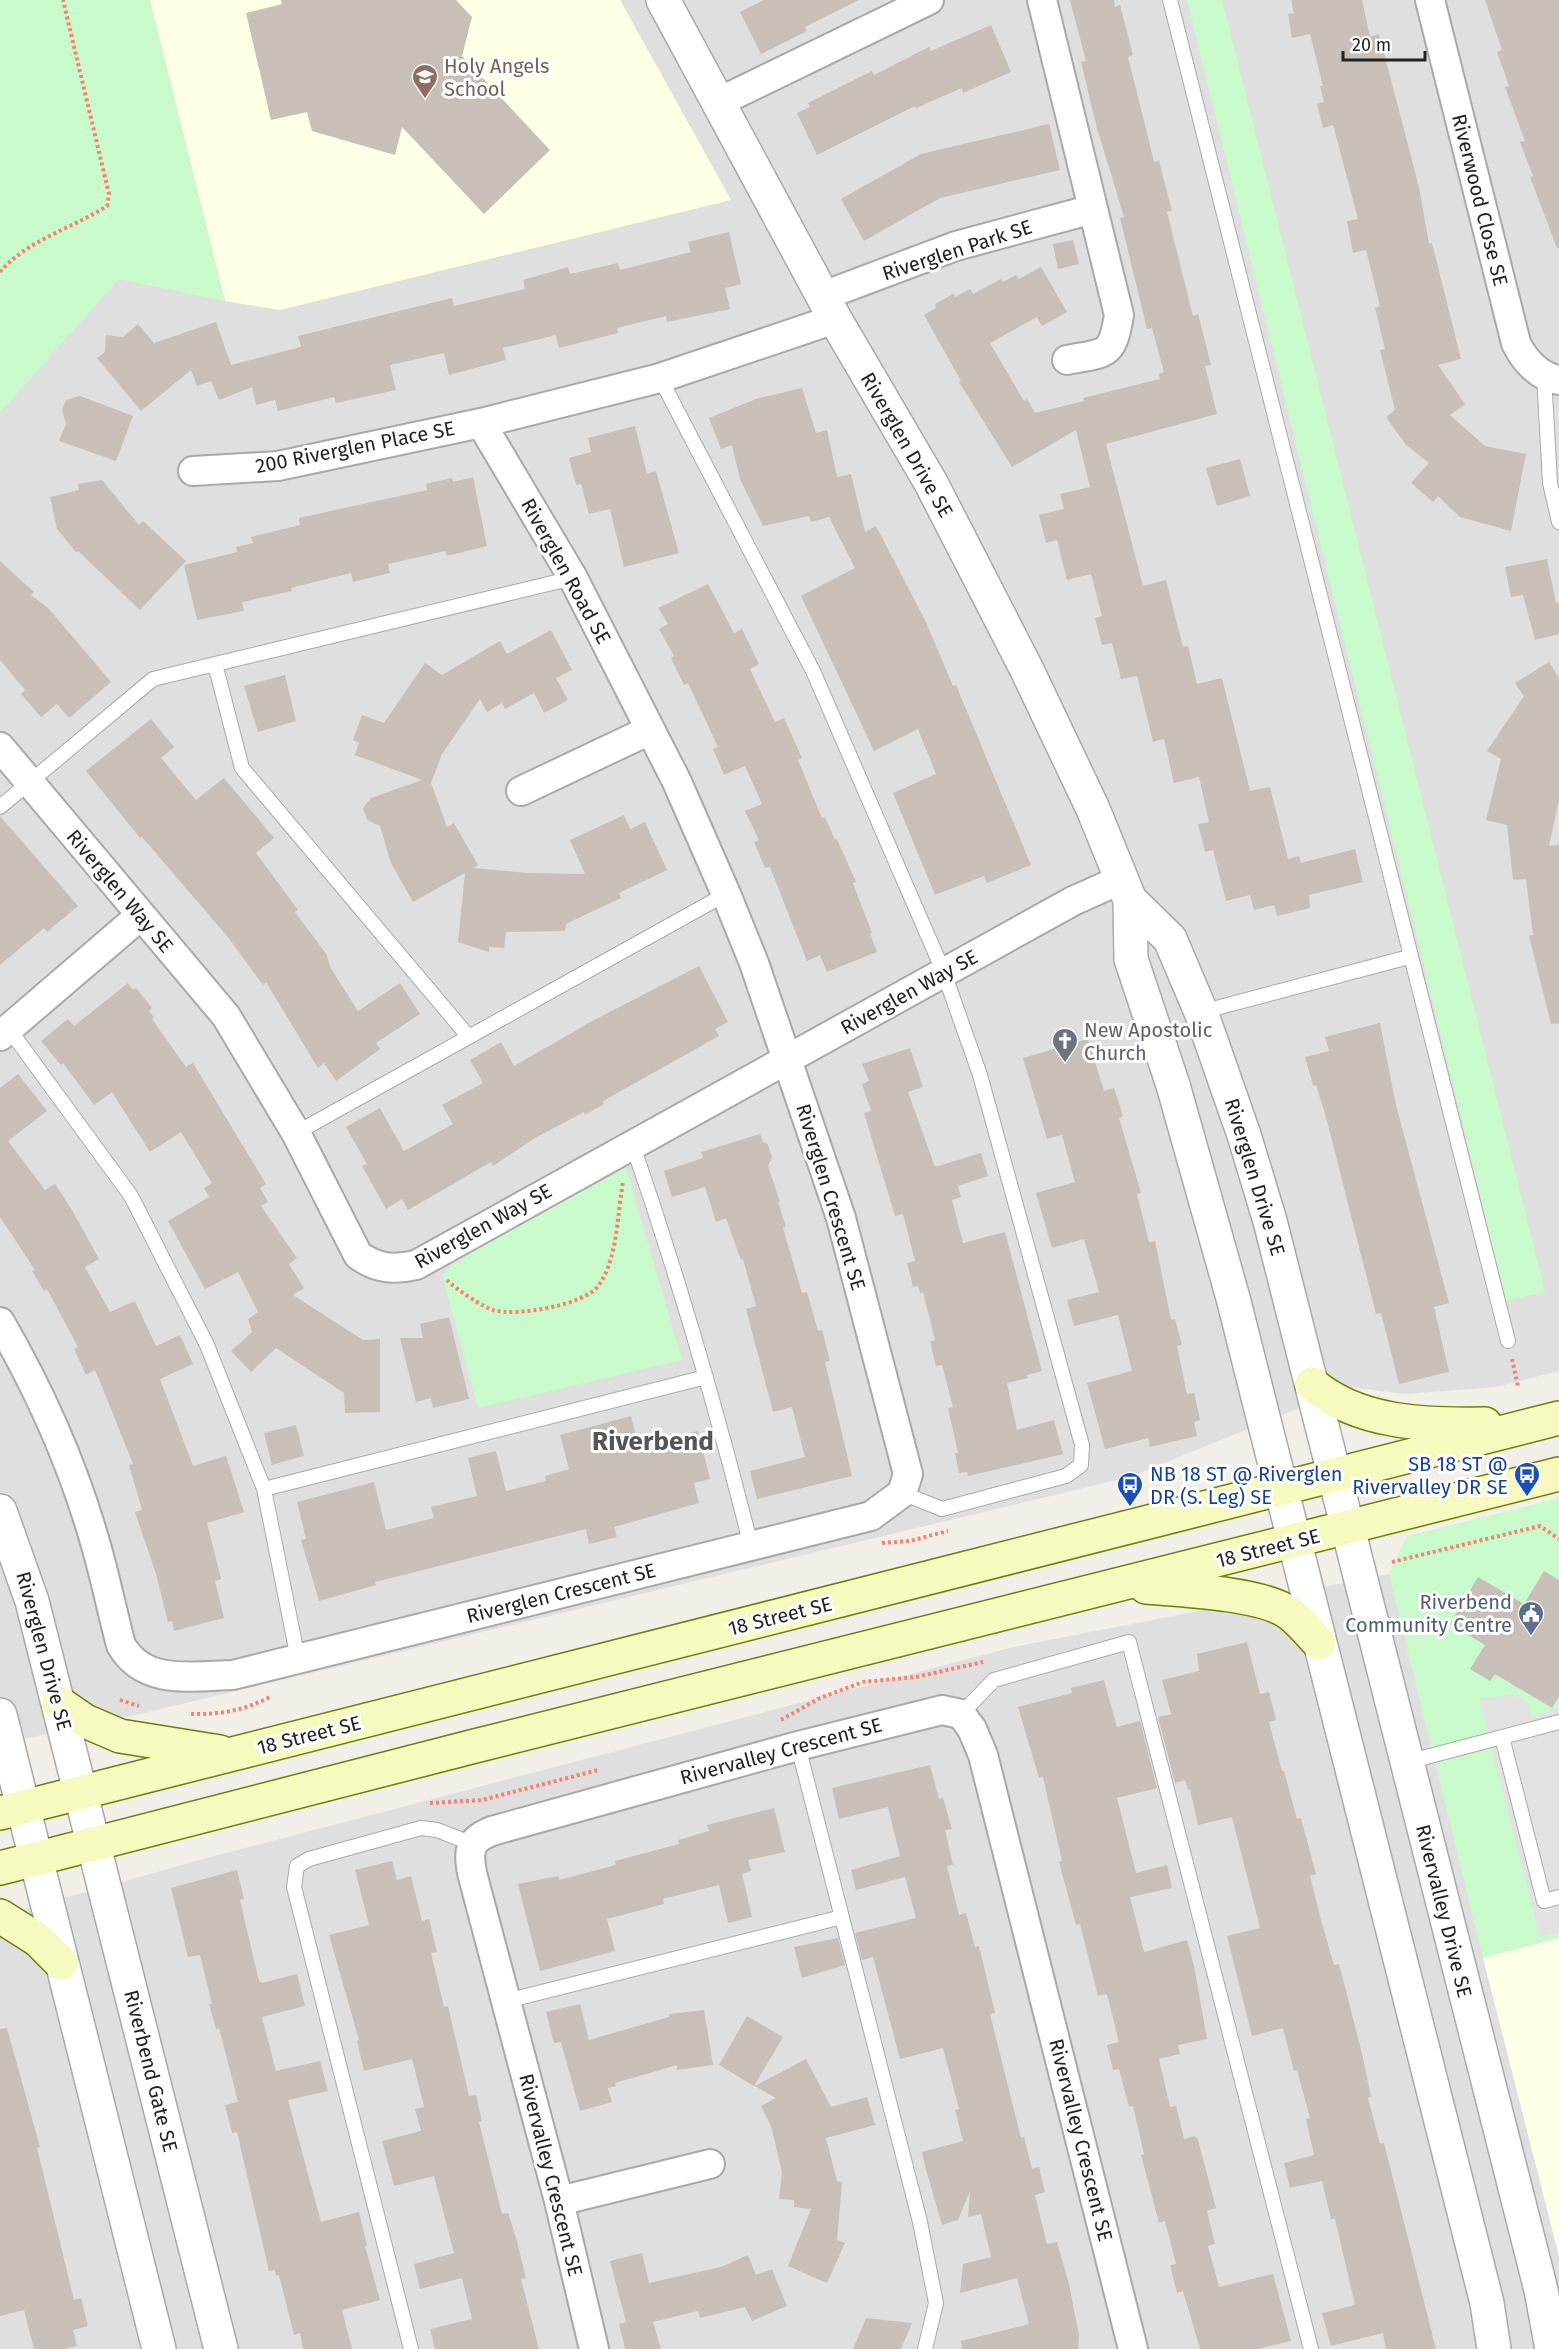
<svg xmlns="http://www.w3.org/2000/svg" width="1559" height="2349" font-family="'Fira Sans',sans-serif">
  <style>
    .residential { fill: #e0dfdf }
    .education { fill: #ffffe5 }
    .park { fill: #c8facc }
    .parking { fill: #e2e2e2 }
    .building { fill: #c7bfb8 }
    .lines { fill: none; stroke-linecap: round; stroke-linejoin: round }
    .service-casing { stroke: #a9a9a9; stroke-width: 16 }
    .minor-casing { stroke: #a9a9a9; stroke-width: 32 }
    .tertiary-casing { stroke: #a9a9a9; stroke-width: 36 }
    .secondary-casing { stroke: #707d05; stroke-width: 36 }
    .path { stroke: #fa8072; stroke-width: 4; stroke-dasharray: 3 3; stroke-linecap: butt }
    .service { stroke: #fff; stroke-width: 14 }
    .minor { stroke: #fff; stroke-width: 28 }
    .tertiary { stroke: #fff; stroke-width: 33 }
    .secondary { stroke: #f7fabf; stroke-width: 33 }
    .labels { text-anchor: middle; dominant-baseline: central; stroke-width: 6; stroke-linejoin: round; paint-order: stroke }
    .education-label { font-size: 20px; fill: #785e54; stroke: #fff; text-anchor: start }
    .street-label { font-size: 20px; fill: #222; stroke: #fff }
    .worship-label { font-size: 20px; fill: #5b616d; stroke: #fff; text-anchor: start }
    .transit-label { font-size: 20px; fill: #164399; stroke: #fff; text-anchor: end }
    .service-label { font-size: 20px; fill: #4e5e75; stroke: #fff; text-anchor: end }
    .district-label { font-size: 26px; font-weight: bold; fill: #555; stroke: #fff }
  </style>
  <rect width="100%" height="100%" fill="#f2efe9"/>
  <path class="residential" d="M0,0H1559V1371L1496,1387L1405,1394L1351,1387L1130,1477L140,1714L0,1744Z
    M1389,1574L1559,2256V2349H0V1916L203,1859L1014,1647Z"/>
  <path class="education" d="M150,0H620L731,200L280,310L225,301Z
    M1559,1938V2256L1483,1958Z"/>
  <path class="park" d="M0,0H150L225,301L119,279L0,412Z
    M1187,0H1222L1545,1292L1506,1301Z
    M626,1168L682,1360L478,1408L442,1275L462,1256Z
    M1559,1498V1938L1483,1958L1389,1574L1407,1536Z"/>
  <path class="parking" d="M1512,1694L1526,1701L1531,1716L1559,1708V1932L1540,1937L1479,1699Z"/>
  <path class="building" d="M281,0H456L472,17L462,56L550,150L484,214L402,127L395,155L312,131L307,112L271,120L246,13L282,4Z
    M764,0H859L805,27L807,31L761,54L740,12Z
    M1070,0H1114L1115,7L1120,5L1133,55L1128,57L1142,113L1154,162L1159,161L1172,211L1167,212L1193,316L1198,314L1211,365L1205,366L1217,414L1106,444L1143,586L1166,580L1183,647L1188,646L1197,684L1222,678L1250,791L1270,787L1288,859L1299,856L1301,863L1355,849L1363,882L1309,895L1310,908L1277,916L1274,905L1254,910L1250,895L1226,901L1213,850L1205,852L1198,824L1209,822L1199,777L1174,783L1164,739L1153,742L1137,676L1121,679L1112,643L1102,645L1095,618L1102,616L1091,574L1067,580L1057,540L1046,543L1039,515L1064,509L1060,494L1090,487L1076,430L1012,467L959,382L961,381L924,315L936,308L935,304L953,294L955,297L970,289L973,294L1001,279L1003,282L1016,275L1019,279L1041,267L1067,312L1042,326L1037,317L990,343L1024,401L1027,399L1035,413L1084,401L1083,398L1160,379L1159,374L1164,372L1152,328L1147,329L1120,218L1124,217L1096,125L1081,62L1086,61Z
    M1291,0H1362L1370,37L1379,34L1419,187L1429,244L1432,243L1461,359L1438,365L1465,404L1450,415L1485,446L1526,454L1511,531L1460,517L1438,496L1433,502L1411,483L1429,463L1406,445L1386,417L1395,410L1380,350L1385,349L1375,308L1380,306L1366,250L1353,253L1347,221L1358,219L1333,125L1323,128L1317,104L1324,102L1320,86H1323L1310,34L1292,38L1288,14L1294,13Z
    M1485,0H1559V248H1557L1530,177L1533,176L1520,142L1525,141L1505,87L1509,86L1497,52L1502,50Z
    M991,25L1011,72L963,93L962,88L916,108L915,106L817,155L797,113L810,107L808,103L872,71L874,75L929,47L931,51Z
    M1049,124L1060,170L940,198L864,241L841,199L921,154Z
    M729,232L741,284L725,288L730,309L667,322L666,316L617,328L618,333L559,348L556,335L503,348L506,360L449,375L444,353L390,365L396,390L336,403L334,397L278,411L275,400L256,405L252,387L219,400L211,381L197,386L191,370L141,411L97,358L105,352L106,335L123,337L138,324L154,343L216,322L231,365L301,347L298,336L452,298L454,306L525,289L523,280L568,267L570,274L618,263L620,270L691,252L688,242Z
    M1073,240L1079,264L1058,269L1053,244Z
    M802,388L816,433L827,430L837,477L851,474L865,532L876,526L926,622L953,686L956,685L1031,865L987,883L984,876L935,895L893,793L936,774L918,729L874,751L801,596L855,568L829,517L811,522L809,516L763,526L740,479L732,445L721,449L709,418L756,399Z
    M80,396L133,416L116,461L59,441L66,424L62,410L66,400Z
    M635,426L647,474L656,471L679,553L624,567L610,509L589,514L581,484L576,485L569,458L591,452L588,438Z
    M1240,459L1250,496L1217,506L1206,468Z
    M473,477L487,546L447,556L445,551L388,564L390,573L353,582L351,573L291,588L292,591L242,602L244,611L197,620L184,565L237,552L236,547L253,543L251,537L300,525L299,518L427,490L426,484L452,478L453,482Z
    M102,480L139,525L143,521L186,561L140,610L78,551L76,552L57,529L50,497L79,490L78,484Z
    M1547,559L1556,603L1559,602V634L1535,640L1523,595L1511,597L1505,567Z
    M0,561L34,592L31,595L49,609L111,682L69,718L57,704L41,717L21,694L25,690L0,660Z
    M708,584L734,633L742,629L759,664L750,669L775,722L784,718L802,758L798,760L822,818L825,817L835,840L837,839L856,882L853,883L872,933H870L877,952L827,972L820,955L807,961L770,867L765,868L754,842L759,840L745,811L762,804L745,766L724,775L713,749L718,747L688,683L684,685L671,658L674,656L659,629L668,624L658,608Z
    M551,630L572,670L556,678L568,700L544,713L534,693L505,709L502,703L487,712L480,699L442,754L431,783L447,827L454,823L478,865L473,868L528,873L585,874L570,840L624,815L630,829L645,822L667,870L619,893L621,898L566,924L565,931L506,932L504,948L489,947V952L458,942L465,873L413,902L391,863L380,826L367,820L363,808L371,798L422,780L355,755L359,743L353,740L362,715L384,723L425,663L442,675L500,641L507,654Z
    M1549,662L1559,678V800L1549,846L1559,845V1023L1551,1024L1529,936L1533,935L1526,879L1513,880L1507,825L1486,820L1501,759L1487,751L1524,696L1515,683Z
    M285,675L296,721L258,732L244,686Z
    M151,719L174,747L161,758L196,800L224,778L274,838L256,853L298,910L295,912L327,955L330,967L358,1011L400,983L420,1014L376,1043L380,1049L336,1081L324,1063L318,1068L266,982L263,985L227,936L142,837L140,838L86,771Z
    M0,816L78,906L47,932L44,928L0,965Z
    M699,966L728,1022L715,1029L719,1036L603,1101L604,1104L585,1115L584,1112L535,1138L493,1166L491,1162L408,1210L402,1199L386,1209L362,1166L367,1164L346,1127L380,1108L404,1151L453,1124L442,1105L483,1083L470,1060L501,1042L514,1066L594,1020Z
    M128,983L133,990L136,988L152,1008L149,1011L154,1017L152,1019L186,1067L193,1063L266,1184L260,1188L268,1202L261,1206L297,1258L289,1264L304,1288L293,1295L363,1340L380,1339V1412L345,1413L344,1393L276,1348L251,1372L231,1351L252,1332L248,1319L258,1312L238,1272L205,1289L168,1221L209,1197L204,1188L212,1183L181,1132L150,1152L112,1092L94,1105L63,1063L61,1065L41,1041L68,1019L74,1026Z
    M1380,1023L1395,1101L1449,1303L1434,1307L1449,1372L1399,1384L1381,1313L1376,1314L1326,1117L1316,1085L1313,1086L1305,1057L1329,1051L1325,1037Z
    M1088,1039L1104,1091L1114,1088L1123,1116L1119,1118L1141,1193L1137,1194L1149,1242L1155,1241L1171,1320L1175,1319L1182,1345L1177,1346L1187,1394L1194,1393L1200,1420L1194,1422L1197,1436L1150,1447L1148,1438L1105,1449L1087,1383L1132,1371L1118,1315L1074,1326L1067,1300L1099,1292L1084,1239L1052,1248L1036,1193L1075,1182L1062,1135L1047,1139L1023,1058Z
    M910,1048L923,1087L908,1092L935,1167L981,1153L988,1176L958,1186L961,1197L952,1200L963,1243L1005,1232L1042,1371L1027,1375L1028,1378L1007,1383L1017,1430L1054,1420L1063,1454L968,1476L967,1472L959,1473L955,1453H958L948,1408L953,1407L942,1365L936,1366L930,1341L935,1340L923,1292L920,1293L918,1286L913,1287L907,1263L915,1261L903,1214L895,1216L864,1113L871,1111L862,1084L869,1081L862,1064Z
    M18,1074L47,1111L8,1141L45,1190L55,1184L72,1210L99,1259L85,1267L110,1312L135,1301L156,1346L180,1335L193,1364L160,1379L193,1466L226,1456L244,1512L207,1523L221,1579L215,1581L224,1618L174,1631L172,1621L168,1622L156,1574L135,1512L142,1510L129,1465L133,1464L109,1404L95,1370L86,1375L74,1349L78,1347L47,1289L44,1291L32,1271L35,1270L0,1217V1088Z
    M760,1134L763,1142L768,1144L772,1158L768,1166L780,1202H778L786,1227L783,1228L802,1293L807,1292L818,1331L822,1330L830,1361L825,1362L852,1476L757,1499L750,1471L805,1457L792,1407L773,1412L746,1309L756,1306L743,1259L741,1260L726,1218L716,1222L705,1187L672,1197L664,1171L703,1158L701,1152Z
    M449,1317L469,1399L433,1408L431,1398L416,1402L400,1338H423L420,1324Z
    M631,1416L638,1445L698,1431L710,1479L694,1483L699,1503L614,1527L617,1537L589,1544L586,1529L375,1582L376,1585L319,1601L301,1540L306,1539L297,1502L374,1482L386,1530L434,1518L431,1507L477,1496L468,1458L496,1451L506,1491L546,1481L545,1476L569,1469L560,1435Z
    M296,1425L304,1456L272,1465L264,1433Z
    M1544,1571L1559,1580V1697L1552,1708L1495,1674L1490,1681L1470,1669L1485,1645L1450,1624L1478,1577L1524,1604Z
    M1247,1642L1260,1694L1269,1692L1276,1720L1269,1722L1282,1771H1284L1297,1819L1301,1818L1316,1874L1310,1876L1321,1920L1334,1965L1339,1964L1362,2053L1371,2097L1368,2098L1380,2144L1384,2143L1386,2151L1436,2349H1386L1383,2333L1331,2346L1322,2313L1355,2305L1335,2219H1331L1322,2181L1290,2188L1284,2163L1314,2155L1306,2119L1310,2118L1297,2070L1294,2071L1283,2028L1252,2036L1227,1936L1260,1928L1232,1817L1198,1825L1190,1789L1188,1790L1185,1780L1175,1783L1158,1717L1171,1714L1162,1680L1199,1671L1197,1654Z
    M1104,1680L1117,1727L1140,1721L1157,1788L1117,1798L1136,1873L1167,1865L1172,1888L1130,1897L1144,1952L1187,1940L1194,1966L1207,2039L1178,2045L1180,2054L1159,2059L1170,2107L1176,2106L1184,2139L1195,2136L1198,2140L1216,2208L1207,2211L1215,2244L1208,2246L1219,2287L1273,2274L1291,2341L1258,2349H1200L1183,2291L1177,2293L1170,2265L1176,2264L1165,2221L1159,2223L1141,2155L1144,2154L1133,2106L1129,2107L1119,2069L1113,2070L1107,2045L1119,2042L1107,1994L1098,1996L1080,1924L1076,1925L1059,1862L1062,1861L1043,1777L1039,1778L1018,1707L1072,1693L1071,1688Z
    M930,1765L939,1799L943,1798L952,1829L945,1830L953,1865L947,1866L959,1915L966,1913L975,1947L979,1946L995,2013L990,2014L1021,2138L1024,2137L1032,2169L1039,2167L1045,2192L1035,2195L1047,2244L1057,2242L1069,2284L1079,2335L1078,2349H962L961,2341L1029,2324L1017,2278L960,2293L963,2264L991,2257L981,2214L968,2217L970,2191L958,2220L942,2225L925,2166L922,2152L963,2141L955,2110L959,2109L943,2048L900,2059L873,1957L862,1960L855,1933L916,1918L905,1877L856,1890L851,1870L900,1856L888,1807L839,1819L832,1788Z
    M774,1808L785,1852L748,1860L751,1871L742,1874L752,1917L728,1923L719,1885L663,1899L664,1904L607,1919L615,1951L540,1971L518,1884L558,1876L559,1880L616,1865L615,1861L679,1844L678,1840L709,1831L707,1825Z
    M392,1861L397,1880L411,1876L422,1921L429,1919L437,1952L431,1953L444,2007L448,2006L469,2096L476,2095L482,2121L479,2122L502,2214L508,2213L517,2241L526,2278L521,2279L539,2349H435L430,2329L472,2319L462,2278L420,2289L414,2264L454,2253L434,2176L394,2186L382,2141L421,2131L415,2109L424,2107L412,2059L364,2071L357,2041L359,2040L329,1935L369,1925L355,1870Z
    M237,1870L244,1899L240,1900L259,1981L262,1983L297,1974L305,2006L262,2017L276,2071L320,2061L328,2091L288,2100L321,2222L359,2212L367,2246H365L380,2300L342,2310L352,2349H303L300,2333L294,2335L279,2275L276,2276L275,2270L269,2271L237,2132L232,2133L225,2105L238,2102L232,2078L219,2028L216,2029L209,2004H212L200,1955L188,1957L171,1888Z
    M838,1938L845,1965L802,1978L794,1947Z
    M580,2004L589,2040L669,2017V2014L704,2010L713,2065L677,2070V2065L615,2083L616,2086L608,2088L612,2102L580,2111L561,2042L554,2043L546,2012Z
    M747,2016L783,2037L754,2086L719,2065Z
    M7,2028L40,2147L37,2148L74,2300L81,2298L88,2326L73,2330L77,2346L64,2349H34L24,2310L0,2316V2029Z
    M806,2059L831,2107L867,2097L875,2125L826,2138L837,2181L842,2182L837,2240L845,2243L827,2283L788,2266L811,2209L794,2207V2200L779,2199L782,2172L771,2126L761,2106L776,2098L755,2086Z
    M642,2253L649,2283L721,2267L748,2255L756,2275L772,2269L787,2306L752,2321L745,2307L700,2318L698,2311L653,2322L661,2349H625L619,2324L626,2322L610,2261Z
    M866,2318L912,2323L901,2349H853Z"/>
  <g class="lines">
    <defs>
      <path id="service" d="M1170,0L1508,1341
        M1544,375L1550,483L1559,522
        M660,378L813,671L944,973L980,1075L1082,1445L1081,1465L1066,1476L942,1509L902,1493
        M215,664L242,768L468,1036
        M0,807L153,679L573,578
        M1201,1012L1409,957
        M9,1029L131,1196L207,1345L264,1489L298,1659
        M296,1133L726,894
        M632,1143C678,1276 717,1410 751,1546
        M264,1489L706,1377
        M961,1714L994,1680L1129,1642L1311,2349
        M1502,1737L1544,1901L1559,1897
        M798,1746L920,2222L936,2303L925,2349
        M1407,1762L1559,1722
        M506,2001L842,1917
        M411,2349L294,1887L297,1866L309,1859L421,1828L437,1830L473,1844"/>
      <path id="minor" d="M1042,0L1119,315C1112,358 1106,352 1067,360
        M1430,0L1516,343C1524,360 1539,377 1559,380
        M719,102L929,0
        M823,296L956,246L1093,209
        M193,471L278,466L481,423
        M0,747L226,1016L296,1133L358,1255C377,1269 393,1270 416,1265L1073,901L1122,879
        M521,791L650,730
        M0,1036L140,916
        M0,1322C40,1391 73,1465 95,1542C105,1576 112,1611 121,1645C144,1686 193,1676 233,1675L871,1516L902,1493L908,1474L841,1218L754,963L726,894L677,782L573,578L481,423L660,378L835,319
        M559,2201L710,2164
        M594,2349L559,2201L472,1873C468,1850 469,1840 492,1831L798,1746L942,1710L961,1714L972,1729L983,1755L1133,2349"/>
      <path id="tertiary" d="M663,0L835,319L931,483L1027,670L1093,809L1130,900L1131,959L1173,1085L1233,1298L1487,2303L1494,2349
        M1130,900L1170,939L1201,1012L1244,1135L1270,1221L1541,2290L1552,2349
        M0,1511L32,1601L221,2349
        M0,1715L159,2349"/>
      <path id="secondary" d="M1312,1384C1359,1424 1426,1425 1485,1424
        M1146,1587C1182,1590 1256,1593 1286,1611C1298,1618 1309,1633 1319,1643
        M59,1703L85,1721L120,1736L220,1752
        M0,1813L1559,1418
        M0,1868L475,1746L1559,1474
        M0,1916L38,1940L61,1963"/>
    </defs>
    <use href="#service" class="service-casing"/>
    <use href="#minor" class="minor-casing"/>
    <use href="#tertiary" class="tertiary-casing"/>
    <use href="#secondary" class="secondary-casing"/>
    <path class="path" d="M0,272C27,240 73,228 107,206L109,194L63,0
      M447,1280C454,1288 483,1307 493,1310C515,1317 586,1305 599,1285C618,1257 617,1215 623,1182
      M1512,1359L1518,1387
      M882,1543L910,1541L948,1531
      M1392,1562L1540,1526L1559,1539
      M120,1700L139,1706
      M191,1714C220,1715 245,1710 270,1697
      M781,1720L820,1698L863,1682L916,1677L983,1662
      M430,1803L482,1800L598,1770"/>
    <use href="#service" class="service"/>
    <use href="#minor" class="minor"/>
    <use href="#tertiary" class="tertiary"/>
    <use href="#secondary" class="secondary"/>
  </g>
  <defs>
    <symbol id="school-pin" viewBox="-11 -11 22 30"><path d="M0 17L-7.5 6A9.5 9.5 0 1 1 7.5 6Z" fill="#8d6e63" stroke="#fff"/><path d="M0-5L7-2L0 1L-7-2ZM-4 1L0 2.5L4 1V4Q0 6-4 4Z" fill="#fff"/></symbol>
    <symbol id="church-pin" viewBox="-11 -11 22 30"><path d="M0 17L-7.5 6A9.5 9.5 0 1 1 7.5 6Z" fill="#6b7280" stroke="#fff"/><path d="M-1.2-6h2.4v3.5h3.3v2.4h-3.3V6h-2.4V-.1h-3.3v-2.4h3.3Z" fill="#fff"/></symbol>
    <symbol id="bus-pin" viewBox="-11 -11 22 30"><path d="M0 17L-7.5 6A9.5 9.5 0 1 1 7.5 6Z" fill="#1a4fb4" stroke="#fff"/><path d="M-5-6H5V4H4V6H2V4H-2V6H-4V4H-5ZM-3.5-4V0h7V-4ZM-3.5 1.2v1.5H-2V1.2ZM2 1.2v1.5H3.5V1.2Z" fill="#fff"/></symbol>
    <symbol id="civic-pin" viewBox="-11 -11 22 30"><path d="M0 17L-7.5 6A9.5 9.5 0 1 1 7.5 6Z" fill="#5c6f8a" stroke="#fff"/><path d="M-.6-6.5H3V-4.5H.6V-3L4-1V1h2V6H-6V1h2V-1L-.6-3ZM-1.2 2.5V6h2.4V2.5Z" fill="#fff"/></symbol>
  </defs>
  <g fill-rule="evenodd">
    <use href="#school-pin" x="410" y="62" width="30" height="40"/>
    <use href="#church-pin" x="1050" y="1026" width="30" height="40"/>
    <use href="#bus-pin" x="1512" y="1460" width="30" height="40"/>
    <use href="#bus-pin" x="1115" y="1470" width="30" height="40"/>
    <use href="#civic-pin" x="1516" y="1599" width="30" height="40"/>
  </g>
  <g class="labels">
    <g class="education-label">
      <text x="444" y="66">Holy Angels<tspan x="444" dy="23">School</tspan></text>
    </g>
    <g class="street-label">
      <text transform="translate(1480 200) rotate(76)">Riverwood Close SE</text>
      <text transform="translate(957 250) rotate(-18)">Riverglen Park SE</text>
      <text transform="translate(907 445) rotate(60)">Riverglen Drive SE</text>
      <text transform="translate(355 447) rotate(-11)">200 Riverglen Place SE</text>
      <text transform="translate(566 571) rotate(61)">Riverglen Road SE</text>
      <text transform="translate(120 891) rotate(50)">Riverglen Way SE</text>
      <text transform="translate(909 992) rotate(-29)">Riverglen Way SE</text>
      <text transform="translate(1255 1177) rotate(73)">Riverglen Drive SE</text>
      <text transform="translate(831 1197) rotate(73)">Riverglen Crescent SE</text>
      <text transform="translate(483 1226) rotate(-29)">Riverglen Way SE</text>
      <text transform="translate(1268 1548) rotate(-14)">18 Street SE</text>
      <text transform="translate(561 1593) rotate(-14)">Riverglen Crescent SE</text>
      <text transform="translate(780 1616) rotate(-14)">18 Street SE</text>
      <text transform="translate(44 1651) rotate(75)">Riverglen Drive SE</text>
      <text transform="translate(309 1735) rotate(-14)">18 Street SE</text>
      <text transform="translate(781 1751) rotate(-15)">Rivervalley Crescent SE</text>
      <text transform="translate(1444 1911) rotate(76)">Rivervalley Drive SE</text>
      <text transform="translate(151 2071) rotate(76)">Riverbend Gate SE</text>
      <text transform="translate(1081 2140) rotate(76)">Rivervalley Crescent SE</text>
      <text transform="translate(551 2175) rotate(76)">Rivervalley Crescent SE</text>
    </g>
    <g class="worship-label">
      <text x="1084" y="1030">New Apostolic<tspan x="1084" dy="23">Church</tspan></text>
    </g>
    <g class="transit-label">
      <text x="1508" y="1464">SB 18 ST @<tspan x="1508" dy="23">Rivervalley DR SE</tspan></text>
      <text x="1150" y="1474" text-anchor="start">NB 18 ST @ Riverglen<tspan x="1150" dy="23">DR (S. Leg) SE</tspan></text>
    </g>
    <g class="service-label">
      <text x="1512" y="1602">Riverbend<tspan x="1512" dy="23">Community Centre</tspan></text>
    </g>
    <g class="district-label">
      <text x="653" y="1441">Riverbend</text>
    </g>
  </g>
  <path d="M1343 51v9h82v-9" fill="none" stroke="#222222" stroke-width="3"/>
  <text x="1352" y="51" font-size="18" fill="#222222" stroke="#ffffff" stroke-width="4.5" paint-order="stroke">20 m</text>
</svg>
